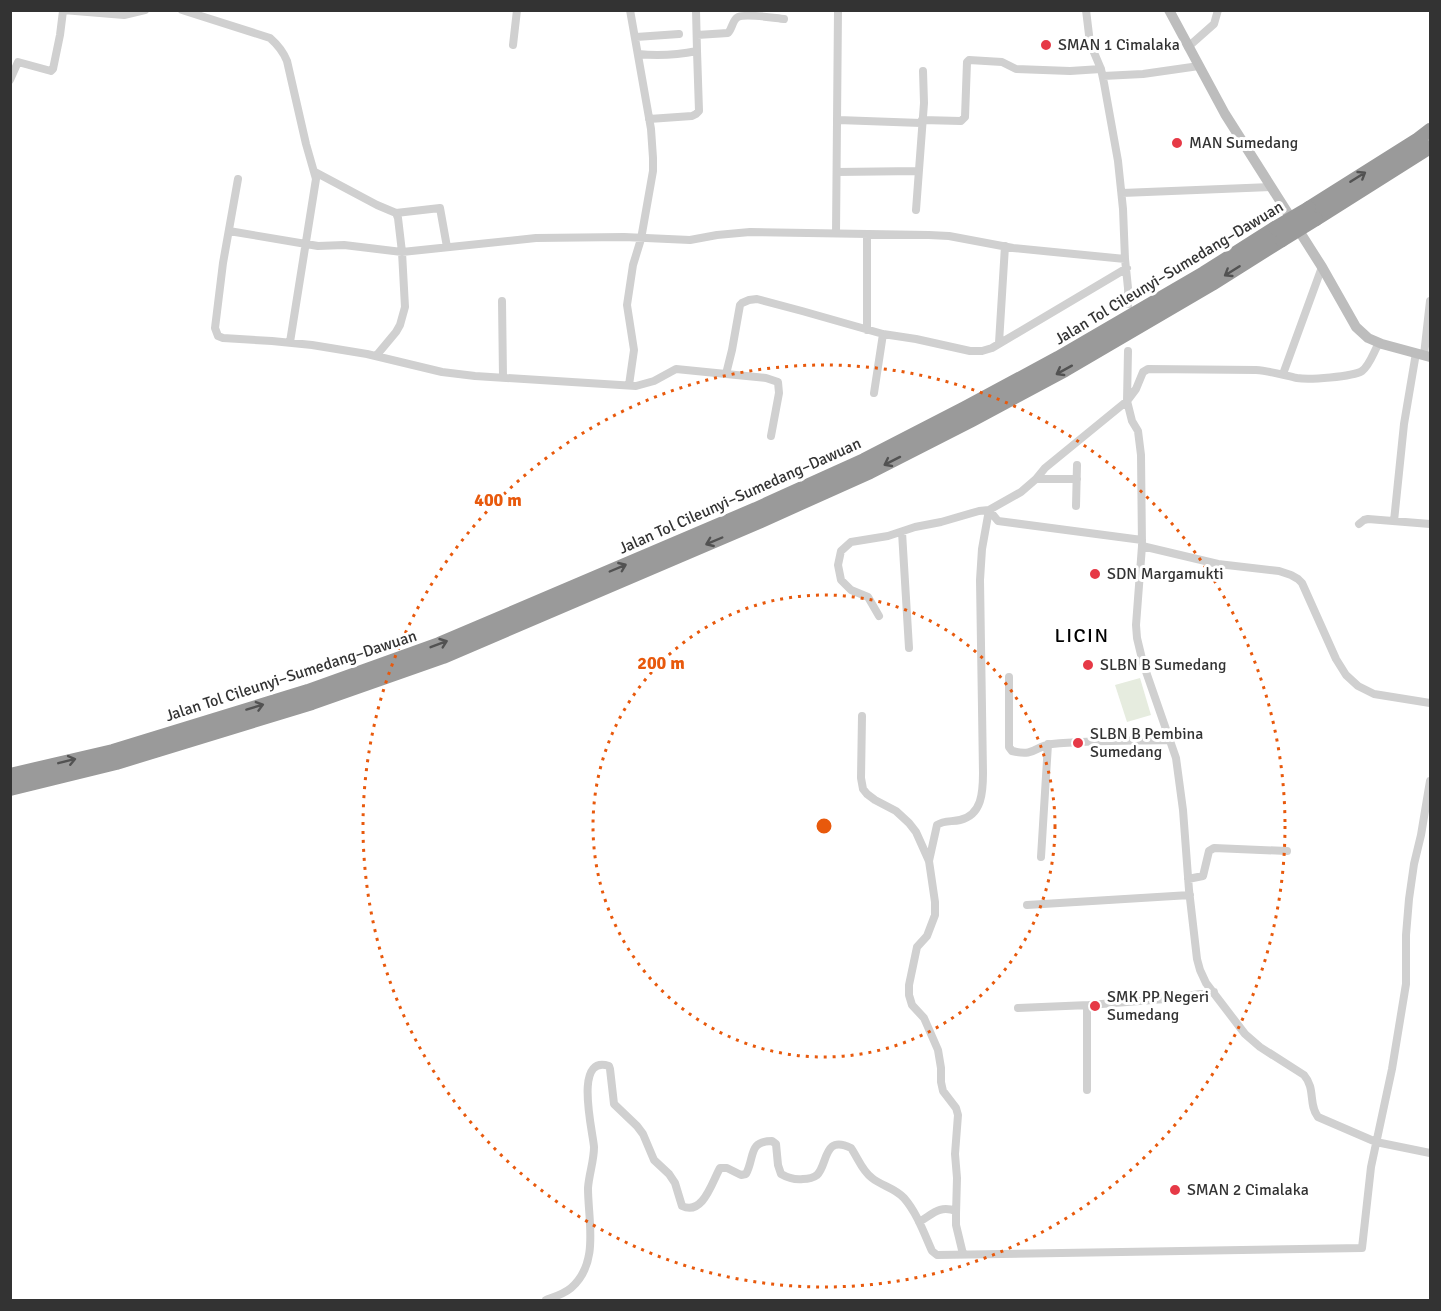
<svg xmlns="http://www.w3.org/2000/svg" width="1441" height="1311" font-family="Signika,sans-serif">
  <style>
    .green { fill: #e6ecdf }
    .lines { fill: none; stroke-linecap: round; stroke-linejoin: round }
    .street-tunnel { stroke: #d6d6d6; stroke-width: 8; stroke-dasharray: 8 4; stroke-linecap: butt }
    .street { stroke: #d0d0d0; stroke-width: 8 }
    .secondary { stroke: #bdbdbd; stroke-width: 10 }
    .highway { stroke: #9a9a9a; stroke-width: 14 }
    .highway-bridge { stroke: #9a9a9a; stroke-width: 14 }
    .oneway { stroke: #525252 }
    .ring { fill: none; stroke: #e8590c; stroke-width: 3; stroke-dasharray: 3 6 }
    .poi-dot { fill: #e63946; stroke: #fff; stroke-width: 2 }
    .labels { text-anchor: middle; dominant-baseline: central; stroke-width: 6; stroke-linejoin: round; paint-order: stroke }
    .poi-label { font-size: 16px; fill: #333; stroke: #fff; text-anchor: start }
    .street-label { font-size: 16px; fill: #333; stroke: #fff }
    .quarter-label { font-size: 20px; letter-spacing: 1.5px; fill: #000; stroke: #fff }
    .centre { fill: #e8590c; stroke: #fff; stroke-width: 3 }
    .ring-label { font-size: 18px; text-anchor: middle; font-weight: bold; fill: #e8590c; stroke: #fff; stroke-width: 6; stroke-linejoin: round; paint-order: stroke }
  </style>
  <rect width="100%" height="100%" fill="#fff"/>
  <path class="green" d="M1140,678L1151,715L1127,722L1115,685Z"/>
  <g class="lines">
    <path class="street-tunnel" d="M1128,320V288"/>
    <path class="street" d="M63,10L124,15L145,10
      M182,10L270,38C278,45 283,51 287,61L306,144L316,179L290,342
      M1086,10L1090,43L1101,69L1104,83L1118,161L1123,209L1125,259L1128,288
      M697,35L728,33C733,28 732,20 738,17C746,13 774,18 784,19
      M636,37L679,34
      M513,45L517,10
      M1188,47L1214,24L1218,10
      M638,54C658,56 677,55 697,51L696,10
      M1103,76L1143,74L1199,66
      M10,80L18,62L51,71L53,69L60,35L63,11
      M649,119L692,116L696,114L699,111L697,51
      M838,120L921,123
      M922,120L961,121L965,117L967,62L969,60L1002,62L1016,69L1070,71L1101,69
      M315,172L377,205L396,213L398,218L402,252L405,307L400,325L396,332L376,356
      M837,172L918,171
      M238,179L223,263L215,328L218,336L223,338L272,341L312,345L367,354L442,372L475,376L636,386L654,381L676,369L726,374L732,350L740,305L742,303L749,300L757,299L802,311L883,334L916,339L970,351H982L992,348L1127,268
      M1122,193L1271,187
      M916,210L924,103L923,71
      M396,213L440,208L447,247
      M229,231L318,246L344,245L402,252L536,238L624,237L690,240L717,235L750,232L929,235L949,236L1013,248L1125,259
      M836,233L838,10
      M502,301L503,377
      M867,330V234
      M999,343L1005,246
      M1128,351L1127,401L1132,421L1138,431L1141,455L1142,546L1136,625L1137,638L1143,663L1176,758L1183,810L1189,890L1197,959L1200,970L1206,983L1245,1034L1260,1047L1304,1075C1316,1089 1308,1104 1318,1117L1376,1142L1430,1153
      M1424,355L1430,301
      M726,374L766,378L778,382L779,393L771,436
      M1283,374L1322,267
      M629,385L634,350L627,305L633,265L641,239L653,171V158L651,129L630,10
      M874,393L883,334
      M1036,479L1045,468L1127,401L1136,389L1143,372L1148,369L1256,370C1270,371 1283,375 1297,378C1309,380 1352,377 1362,371C1370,365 1374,351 1379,343
      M1076,506L1077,465
      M1394,521L1404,424L1416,353
      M1359,524L1364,520L1368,519L1430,524
      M902,532L909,648
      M1142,546L1218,564L1279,571L1291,575L1298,579L1302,583L1336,659L1346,675L1358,686L1374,694L1430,703
      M879,616L868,597L851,590L841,580L838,565L841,551L851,542L888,536L915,527L941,522L979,511L989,510L998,521L1142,540
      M1009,677V747L1012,751C1036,757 1034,746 1052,744C1091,740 1130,741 1169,740
      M862,716L861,778L863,789L867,794L875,800L896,811L909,823L916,832L929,861L935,902V915L927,936L917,947L909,985V995L912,1005L924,1018L938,1050L941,1068V1082L943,1091L956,1108L958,1115L955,1154L957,1178L956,1214V1225L963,1254
      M1041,857L1048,744
      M929,861L937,825C944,820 952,822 960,820C982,815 983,792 983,773L980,580L982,549L989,510L1021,492L1036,479H1077
      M1188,879L1203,876L1209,851L1214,848L1287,851
      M1027,905L1190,895
      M1018,1008L1089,1005
      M1087,1090V1009L1089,1005L1165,999L1214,992
      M919,1222C933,1214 939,1205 956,1211
      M546,1300C554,1297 564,1294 571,1288C600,1263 588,1221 588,1188C589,1174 594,1161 594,1147C593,1132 573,1054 609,1066L610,1069L614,1104L637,1126L643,1134L654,1160L669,1174L675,1183L682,1206C703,1216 712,1182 720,1168H727L741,1175L746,1174C755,1157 748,1141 772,1141L776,1144L778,1165L781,1174C788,1178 795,1180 803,1179C808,1179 813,1178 817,1175C828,1165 823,1134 851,1148C858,1158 862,1171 872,1178C882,1186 895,1188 904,1198C917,1213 924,1233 932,1251L937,1255L1362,1248L1371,1167L1392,1069L1406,984V935L1409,899L1414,864L1421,835L1430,781"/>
    <path class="secondary" d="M1169,10L1225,114L1322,267L1356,327L1368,338L1382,344L1430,357"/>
    <path class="highway" d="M1309,208L1417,140L1430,130
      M1316,219L1430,147
      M10,775L113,751L308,691L439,644L756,509L864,460L965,408L1058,358L1204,273L1275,228
      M10,789L116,763L312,703L443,657L761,521L870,472L972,420L1065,370L1212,284L1282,240"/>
    <path class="highway-bridge" d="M1275,228L1309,208
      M1282,240L1316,219"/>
  </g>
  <defs><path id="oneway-shaft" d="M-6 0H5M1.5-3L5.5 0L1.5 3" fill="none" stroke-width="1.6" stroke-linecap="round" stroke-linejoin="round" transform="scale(1.5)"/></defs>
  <g class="oneway">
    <use href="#oneway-shaft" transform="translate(1358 177) rotate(-32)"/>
    <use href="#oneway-shaft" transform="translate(1232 271) rotate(148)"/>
    <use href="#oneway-shaft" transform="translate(1064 370) rotate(151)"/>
    <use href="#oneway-shaft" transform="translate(892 461) rotate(153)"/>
    <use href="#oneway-shaft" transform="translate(714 541) rotate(157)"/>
    <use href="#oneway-shaft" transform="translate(618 568) rotate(-23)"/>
    <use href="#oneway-shaft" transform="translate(439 644) rotate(-21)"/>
    <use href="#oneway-shaft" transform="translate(255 707) rotate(-17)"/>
    <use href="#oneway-shaft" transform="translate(67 761) rotate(-14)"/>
  </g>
  <g class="ring">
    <circle cx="824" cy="826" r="231"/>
    <circle cx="824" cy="826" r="461"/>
  </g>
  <g class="poi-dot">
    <circle cx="1046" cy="45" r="6"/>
    <circle cx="1177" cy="143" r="6"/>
    <circle cx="1095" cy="574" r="6"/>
    <circle cx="1088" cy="665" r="6"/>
    <circle cx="1078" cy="743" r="6"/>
    <circle cx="1095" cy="1006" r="6"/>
    <circle cx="1175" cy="1190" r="6"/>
  </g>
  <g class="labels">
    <g class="poi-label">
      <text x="1058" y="45">SMAN 1 Cimalaka</text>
      <text x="1189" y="143">MAN Sumedang</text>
      <text x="1107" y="574">SDN Margamukti</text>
      <text x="1100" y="665">SLBN B Sumedang</text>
      <text x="1090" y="734">SLBN B Pembina<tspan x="1090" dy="18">Sumedang</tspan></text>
      <text x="1107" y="997">SMK PP Negeri<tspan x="1107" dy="18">Sumedang</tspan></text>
      <text x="1187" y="1190">SMAN 2 Cimalaka</text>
    </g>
    <g class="street-label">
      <text transform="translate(1169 273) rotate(-31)">Jalan Tol Cileunyi–Sumedang–Dawuan</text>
      <text transform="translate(740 496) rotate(-24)">Jalan Tol Cileunyi–Sumedang–Dawuan</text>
      <text transform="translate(291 676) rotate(-18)">Jalan Tol Cileunyi–Sumedang–Dawuan</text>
    </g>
    <g class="quarter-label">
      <text x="1082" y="635">LICIN</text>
    </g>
  </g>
  <circle cx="824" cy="826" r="9" class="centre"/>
  <g class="ring-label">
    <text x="498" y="506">400 m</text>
    <text x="661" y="669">200 m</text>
  </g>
  <rect width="1441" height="1311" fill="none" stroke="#333333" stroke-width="24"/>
</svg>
